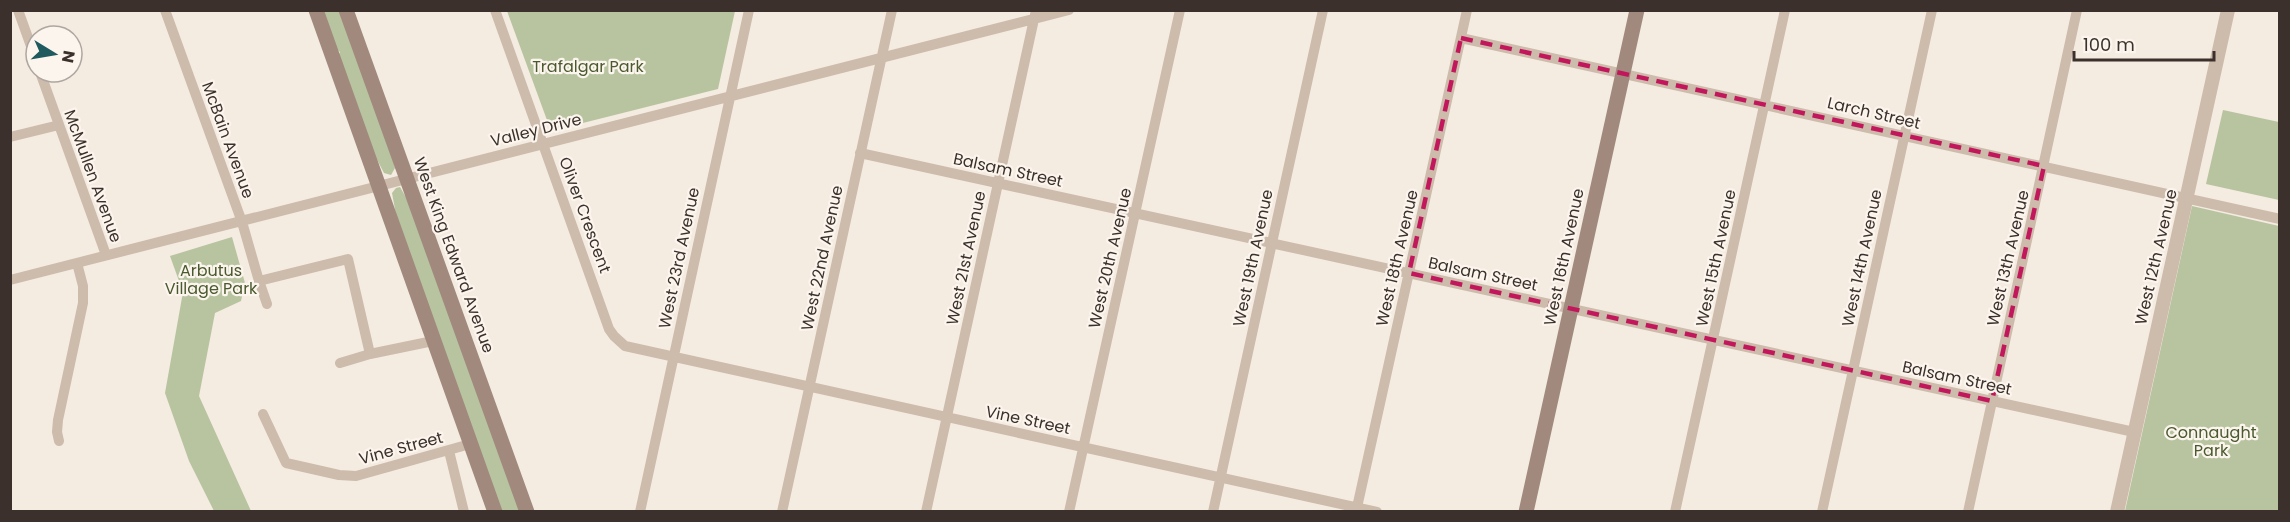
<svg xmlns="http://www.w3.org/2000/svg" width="2290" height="522" font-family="Poppins,sans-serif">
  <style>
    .green { fill: #b8c4a0 }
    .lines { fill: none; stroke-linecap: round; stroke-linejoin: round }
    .minor { stroke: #cdbbac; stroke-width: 10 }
    .tertiary { stroke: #cdbbac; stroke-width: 14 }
    .secondary { stroke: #a18a7d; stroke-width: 15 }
    .marked { fill: none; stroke: #c2185b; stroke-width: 4.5; stroke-dasharray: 12 8; stroke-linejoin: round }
    .labels { text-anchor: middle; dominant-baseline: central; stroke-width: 4.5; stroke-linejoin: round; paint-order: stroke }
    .park-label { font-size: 16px; fill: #4a5a2e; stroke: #fbf5ee }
    .street-label { font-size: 16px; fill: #3b302b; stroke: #fbf5ee }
  </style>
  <rect width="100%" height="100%" fill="#f4ebe1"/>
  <path class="green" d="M322,11H342L387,135L395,168L391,175L384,173L372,150L338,56L340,52L335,48Z
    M507,11V10L735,11L718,89L551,131Z
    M2223,110L2279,122V200L2206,184Z
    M400,187L412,208L522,511H501L397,220L392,193L396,188Z
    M2192,206L2279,226V511H2125Z
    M232,237L245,283L241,301L215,313L199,396L251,511H214L189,461L165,393L183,292L170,256Z"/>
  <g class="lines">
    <path class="minor" d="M18,10L36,60
      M165,10L242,222L259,281L348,259L370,354L433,341
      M495,10L609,329L614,336L625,346L1377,512
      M1461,38L2280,219
      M40,72L106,255
      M10,137L59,125
      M860,153L2134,432
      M10,280L1069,10
      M259,281L267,304
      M340,363L370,354
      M263,414L286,463L339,475L356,476L470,444
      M59,441L57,432L58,420L83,303V286L77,263
      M449,451L464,512
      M640,512L749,10
      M782,512L892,10
      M926,512L1036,10
      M1069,512L1180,10
      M1213,512L1323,10
      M1356,512L1467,10
      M1675,512L1785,10
      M1822,512L1932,10
      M1968,512L2077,10"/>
    <path class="tertiary" d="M2117,512L2228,10"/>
    <path class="secondary" d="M316,10L495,512
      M346,10L527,512
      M1526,512L1637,10"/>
  </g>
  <path class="marked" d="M1461,38L2044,166L1992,401L1409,273Z"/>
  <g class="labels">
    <g class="park-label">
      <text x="588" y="66">Trafalgar Park</text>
      <text x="211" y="270">Arbutus<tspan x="211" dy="18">Village Park</tspan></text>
      <text x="2211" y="432">Connaught<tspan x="2211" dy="18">Park</tspan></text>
    </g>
    <g class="street-label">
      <text transform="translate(1874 113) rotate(13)">Larch Street</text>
      <text transform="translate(536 130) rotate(-14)">Valley Drive</text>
      <text transform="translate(228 140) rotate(70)">McBain Avenue</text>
      <text transform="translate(1008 170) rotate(12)">Balsam Street</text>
      <text transform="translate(93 176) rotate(70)">McMullen Avenue</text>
      <text transform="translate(585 215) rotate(70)">Oliver Crescent</text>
      <text transform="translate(454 255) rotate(70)">West King Edward Avenue</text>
      <text transform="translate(1564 257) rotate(-78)">West 16th Avenue</text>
      <text transform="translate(2156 257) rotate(-77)">West 12th Avenue</text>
      <text transform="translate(679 258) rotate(-78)">West 23rd Avenue</text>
      <text transform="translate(822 258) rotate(-78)">West 22nd Avenue</text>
      <text transform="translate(966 258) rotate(-78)">West 21st Avenue</text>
      <text transform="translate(1110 258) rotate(-77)">West 20th Avenue</text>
      <text transform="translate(1253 258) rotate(-78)">West 19th Avenue</text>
      <text transform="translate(1397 258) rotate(-77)">West 18th Avenue</text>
      <text transform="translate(1716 258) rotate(-78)">West 15th Avenue</text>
      <text transform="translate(1862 258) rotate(-78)">West 14th Avenue</text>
      <text transform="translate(2008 258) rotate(-77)">West 13th Avenue</text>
      <text transform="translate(1483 274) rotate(12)">Balsam Street</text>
      <text transform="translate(1957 378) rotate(12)">Balsam Street</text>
      <text transform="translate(1028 420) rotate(12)">Vine Street</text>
      <text transform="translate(401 448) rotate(-15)">Vine Street</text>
    </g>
  </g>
  <rect width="2290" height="522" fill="none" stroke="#3b302b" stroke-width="24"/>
  <g transform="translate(54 54) rotate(101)"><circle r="28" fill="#fbf5ee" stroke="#aea6a0" stroke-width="1.5"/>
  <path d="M0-4.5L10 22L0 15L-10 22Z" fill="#1f5a5e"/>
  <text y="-9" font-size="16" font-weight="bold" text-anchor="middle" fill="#3b302b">N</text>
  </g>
  <path d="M2074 51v9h140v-9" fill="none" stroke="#3b302b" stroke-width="3"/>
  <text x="2083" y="51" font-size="18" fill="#3b302b" stroke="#fbf5ee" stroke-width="4.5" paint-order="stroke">100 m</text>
</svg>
